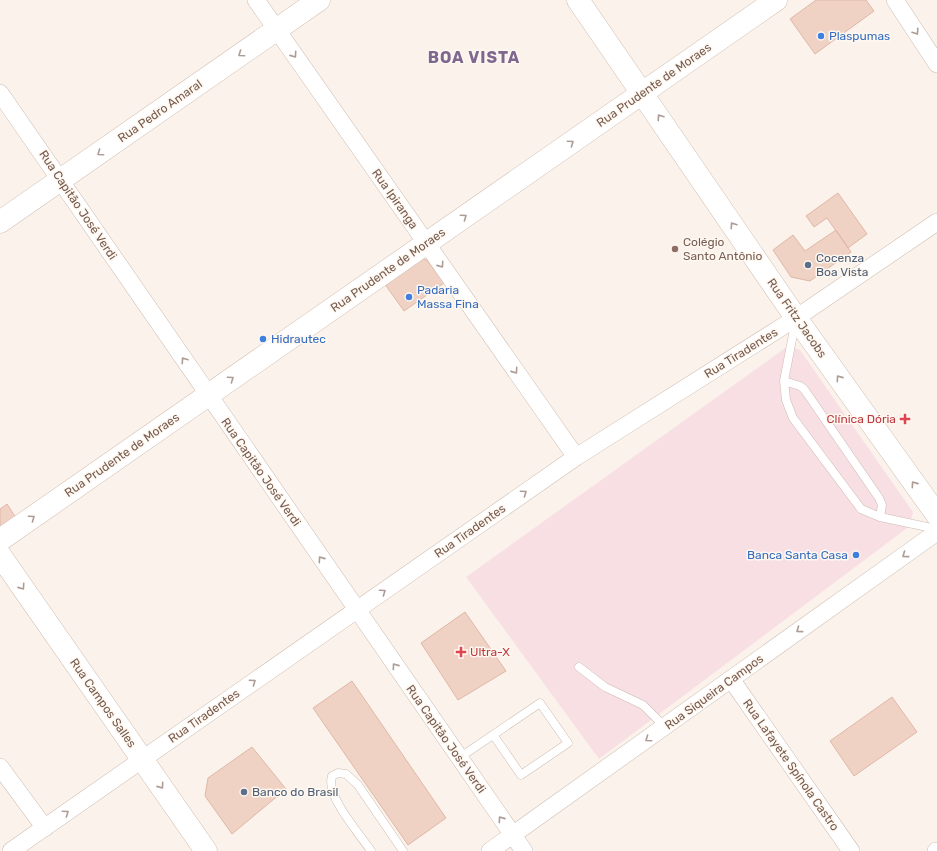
<svg xmlns="http://www.w3.org/2000/svg" width="937" height="851" font-family="Rubik,sans-serif">
  <style>
    .medical { fill: #f8dfe4 }
    .building { fill: #efd2c4; stroke: #e0b7a6 }
    .lines { fill: none; stroke-linecap: round; stroke-linejoin: round }
    .lane-casing { stroke: #cdbbb1; stroke-width: 9 }
    .street-casing { stroke: #cdbbb1; stroke-width: 18 }
    .secondary-casing { stroke: #d2bdb1; stroke-width: 23 }
    .lane { stroke: #fff; stroke-width: 8 }
    .street { stroke: #fff; stroke-width: 17 }
    .secondary { stroke: #fff; stroke-width: 22 }
    .oneway { stroke: #ac9c95 }
    .shop-dot { fill: #3f7fe0; stroke: #fef8f1; stroke-width: 1.5 }
    .education-dot { fill: #8d6e63; stroke: #fef8f1; stroke-width: 1.5 }
    .service-dot { fill: #5c6f8a; stroke: #fef8f1; stroke-width: 1.5 }
    .health-dot { fill: #e0444e; stroke: #fef8f1; stroke-width: 1.5 }
    .labels { text-anchor: middle; dominant-baseline: central; stroke-width: 3; stroke-linejoin: round; paint-order: stroke }
    .shop-label { font-size: 12px; fill: #366cbe; stroke: #fef8f1; text-anchor: start }
    .street-label { font-size: 12px; fill: #755a4f; stroke: #fef8f1 }
    .education-label { font-size: 12px; fill: #785e54; stroke: #fef8f1; text-anchor: start }
    .service-label { font-size: 12px; fill: #4e5e75; stroke: #fef8f1; text-anchor: start }
    .health-label { font-size: 12px; fill: #be3a42; stroke: #fef8f1; text-anchor: end }
    .district-label { font-size: 16px; font-weight: bold; letter-spacing: 1px; fill: #7f6790; stroke: #fef8f1 }
  </style>
  <rect width="100%" height="100%" fill="#fbf3eb"/>
  <path class="medical" d="M788,346L800,350L913,512L910,526L599,759L466,577Z"/>
  <path class="building" d="M816,0H866L874,11L815,54L790,19Z
    M838,193L867,234L848,248L827,218L814,227L806,216Z
    M836,230L851,252L810,281L791,277L773,250L793,235L805,251Z
    M418,258L427,260L444,283L404,311L384,283Z
    M7,504L18,521L0,533V509Z
    M465,612L506,671L458,700L421,643Z
    M352,681L446,818L408,845L313,708Z
    M892,697L917,732L854,776L830,741Z
    M252,747L286,789L232,834L205,796L208,778Z"/>
  <g class="lines">
    <defs>
      <path id="lane" d="M795,324L784,381L786,400L793,418L861,509L880,517L937,529
        M784,381L800,386L804,389L879,498L882,505L880,517
        M579,667L605,687L643,705L665,727
        M459,758L540,703L568,743L521,775L494,736
        M371,851C360,834 325,796 332,776L338,773L346,774L358,785L403,851"/>
      <path id="street" d="M256,0L576,457
        M895,0L937,64
        M0,93L524,851
        M731,679L851,851
        M0,767L45,828
        M11,851L576,457L796,318L937,222
        M490,851L937,532
        M936,851H937"/>
      <path id="secondary" d="M578,0L796,318L937,515
        M0,222L319,0
        M0,540L776,0
        M0,555L206,851"/>
    </defs>
    <use href="#lane" class="lane-casing"/>
    <use href="#street" class="street-casing"/>
    <use href="#secondary" class="secondary-casing"/>
    <use href="#lane" class="lane"/>
    <use href="#street" class="street"/>
    <use href="#secondary" class="secondary"/>
  </g>
  <defs><path id="oneway-chevron" d="M-2-3.5L2.5 0L-2 3.5" fill="none" stroke-width="1.6" stroke-linecap="round" stroke-linejoin="round"/></defs>
  <g class="oneway">
    <use href="#oneway-chevron" transform="translate(916 32) rotate(57)"/>
    <use href="#oneway-chevron" transform="translate(241 54) rotate(145)"/>
    <use href="#oneway-chevron" transform="translate(294 55) rotate(55)"/>
    <use href="#oneway-chevron" transform="translate(660 117) rotate(-124)"/>
    <use href="#oneway-chevron" transform="translate(571 143) rotate(-35)"/>
    <use href="#oneway-chevron" transform="translate(100 153) rotate(145)"/>
    <use href="#oneway-chevron" transform="translate(464 217) rotate(-35)"/>
    <use href="#oneway-chevron" transform="translate(733 225) rotate(-124)"/>
    <use href="#oneway-chevron" transform="translate(441 265) rotate(55)"/>
    <use href="#oneway-chevron" transform="translate(184 360) rotate(-124)"/>
    <use href="#oneway-chevron" transform="translate(515 371) rotate(55)"/>
    <use href="#oneway-chevron" transform="translate(839 378) rotate(-125)"/>
    <use href="#oneway-chevron" transform="translate(231 379) rotate(-35)"/>
    <use href="#oneway-chevron" transform="translate(914 484) rotate(-125)"/>
    <use href="#oneway-chevron" transform="translate(524 493) rotate(-35)"/>
    <use href="#oneway-chevron" transform="translate(32 518) rotate(-35)"/>
    <use href="#oneway-chevron" transform="translate(905 555) rotate(144)"/>
    <use href="#oneway-chevron" transform="translate(321 559) rotate(-125)"/>
    <use href="#oneway-chevron" transform="translate(22 587) rotate(55)"/>
    <use href="#oneway-chevron" transform="translate(383 592) rotate(-35)"/>
    <use href="#oneway-chevron" transform="translate(799 630) rotate(144)"/>
    <use href="#oneway-chevron" transform="translate(395 666) rotate(-125)"/>
    <use href="#oneway-chevron" transform="translate(253 682) rotate(-35)"/>
    <use href="#oneway-chevron" transform="translate(648 739) rotate(145)"/>
    <use href="#oneway-chevron" transform="translate(161 786) rotate(55)"/>
    <use href="#oneway-chevron" transform="translate(66 813) rotate(-35)"/>
    <use href="#oneway-chevron" transform="translate(501 819) rotate(-125)"/>
  </g>
  <g class="shop-dot">
    <circle cx="821" cy="36" r="4"/>
    <circle cx="409" cy="297" r="4"/>
    <circle cx="263" cy="339" r="4"/>
    <circle cx="856" cy="555" r="4"/>
  </g>
  <circle class="education-dot" cx="675" cy="249" r="4"/>
  <g class="service-dot">
    <circle cx="808" cy="265" r="4"/>
    <circle cx="244" cy="792" r="4"/>
  </g>
  <g class="health-dot">
    <path d="M903 413h4v4h4v4h-4v4h-4v-4h-4v-4h4z"/>
    <path d="M459 646h4v4h4v4h-4v4h-4v-4h-4v-4h4z"/>
  </g>
  <g class="labels">
    <g class="shop-label">
      <text x="829" y="36">Plaspumas</text>
      <text x="417" y="290">Padaria<tspan x="417" dy="14">Massa Fina</tspan></text>
      <text x="271" y="339">Hidrautec</text>
      <text x="848" y="555" text-anchor="end">Banca Santa Casa</text>
    </g>
    <g class="street-label">
      <text transform="translate(654 85) rotate(-35)">Rua Prudente de Moraes</text>
      <text transform="translate(160 111) rotate(-35)">Rua Pedro Amaral</text>
      <text transform="translate(395 199) rotate(55)">Rua Ipiranga</text>
      <text transform="translate(78 205) rotate(56)">Rua Capitão José Verdi</text>
      <text transform="translate(388 270) rotate(-35)">Rua Prudente de Moraes</text>
      <text transform="translate(797 318) rotate(55)">Rua Fritz Jacobs</text>
      <text transform="translate(741 353) rotate(-32)">Rua Tiradentes</text>
      <text transform="translate(122 455) rotate(-35)">Rua Prudente de Moraes</text>
      <text transform="translate(261 472) rotate(55)">Rua Capitão José Verdi</text>
      <text transform="translate(470 531) rotate(-35)">Rua Tiradentes</text>
      <text transform="translate(714 692) rotate(-36)">Rua Siqueira Campos</text>
      <text transform="translate(103 703) rotate(55)">Rua Campos Salles</text>
      <text transform="translate(204 716) rotate(-35)">Rua Tiradentes</text>
      <text transform="translate(446 739) rotate(55)">Rua Capitão José Verdi</text>
      <text transform="translate(791 765) rotate(55)">Rua Lafayete Spínola Castro</text>
    </g>
    <g class="education-label">
      <text x="683" y="242">Colégio<tspan x="683" dy="14">Santo Antônio</tspan></text>
    </g>
    <g class="service-label">
      <text x="816" y="258">Cocenza<tspan x="816" dy="14">Boa Vista</tspan></text>
      <text x="252" y="792">Banco do Brasil</text>
    </g>
    <g class="health-label">
      <text x="896" y="419">Clínica Dória</text>
      <text x="470" y="652" text-anchor="start">Ultra-X</text>
    </g>
    <g class="district-label">
      <text x="474" y="57">BOA VISTA</text>
    </g>
  </g>
</svg>
